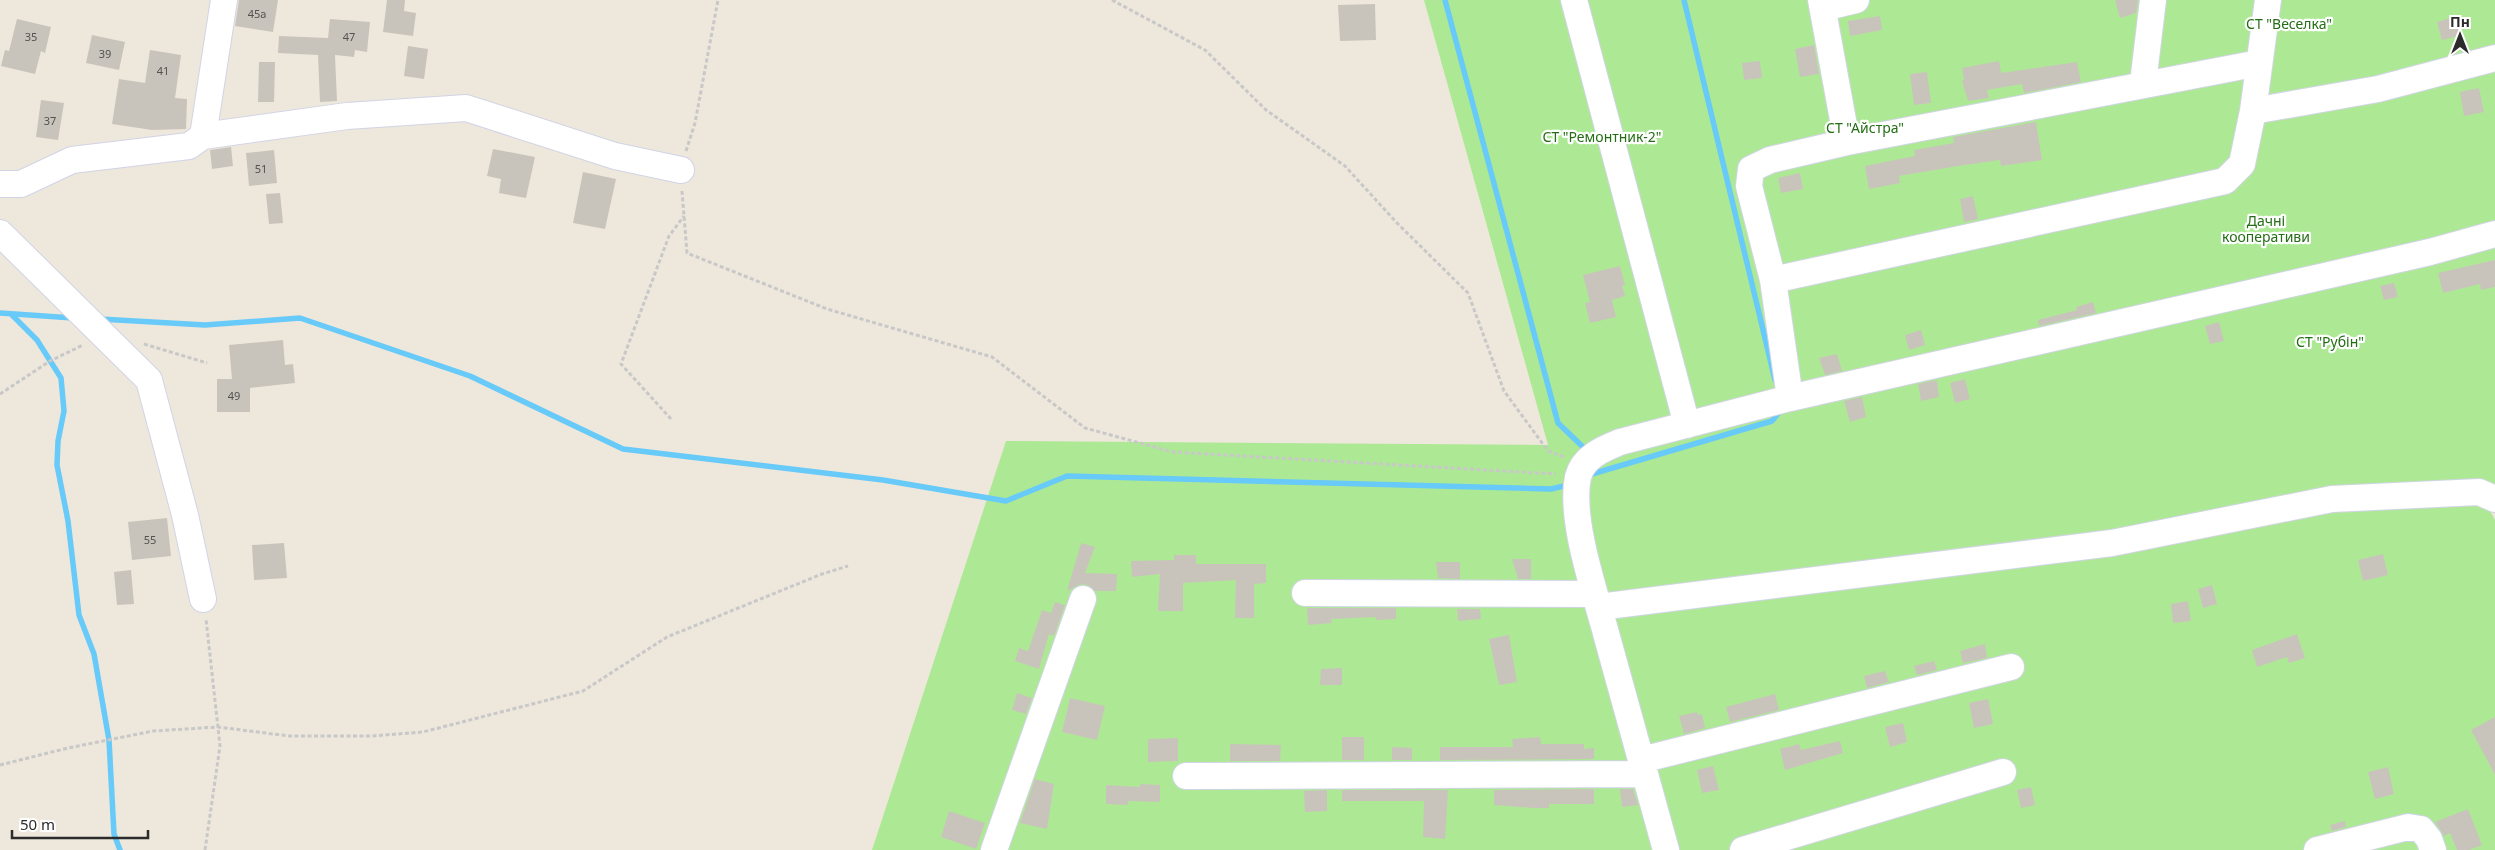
<svg xmlns="http://www.w3.org/2000/svg" width="2495" height="850" font-family="'Noto Sans',sans-serif">
  <style>
    .green { fill: #ade994 }
    .lines { fill: none; stroke-linecap: round; stroke-linejoin: round }
    .stream { stroke: #67caf8; stroke-width: 5.5 }
    .building { fill: #c9c4bb }
    .minor-casing { stroke: #d1d4e5; stroke-width: 28 }
    .path { stroke: #c8c8c8; stroke-width: 3; stroke-dasharray: 4 2.5; stroke-linecap: butt }
    .minor { stroke: #fff; stroke-width: 26 }
    .labels { text-anchor: middle; dominant-baseline: central; stroke-width: 4.5; stroke-linejoin: round; paint-order: stroke }
    .number-label { font-size: 11px; fill: #52514f }
    .park-label { font-size: 14px; fill: #236e14; stroke: #fff }
  </style>
  <rect width="100%" height="100%" fill="#eee7dc"/>
  <path class="green" d="M1424,0H2495V489L2480,491L2495,520V850H872L1006,441L1548,445Z"/>
  <g class="lines">
    <path class="stream" d="M1445,0L1558,423L1583,447
      M1684,0L1775,380
      M0,313L73,318
      M12,315L37,340L61,378L64,411L58,441L57,465L68,521L79,615L94,654L109,740L114,834L120,850
      M100,319L205,325L300,318L470,376L623,449L883,480L1006,501L1067,476L1551,489L1564,486
      M1592,474L1772,421L1780,411"/>
  </g>
  <path class="building" d="M239,0H278L273,32L235,26Z
    M387,0H405L404,11L416,13L413,36L383,32Z
    M2115,0H2138L2136,13L2120,18Z
    M1375,4L1376,40L1340,41L1338,5Z
    M1880,16L1882,30L1850,36L1848,21Z
    M2458,16L2463,35L2442,40L2437,22Z
    M17,19L51,27L45,53L41,51L35,74L1,66L5,50L9,51Z
    M330,19L370,22L367,52L355,50L354,57L335,55L337,101L320,102L318,55L278,53L279,36L328,38Z
    M92,35L125,42L119,70L86,63Z
    M1814,45L1819,74L1800,77L1795,49Z
    M408,46L428,49L424,79L404,76Z
    M150,50L181,55L175,98L187,99L186,129L152,130L112,124L119,79L145,83Z
    M1760,61L1762,78L1744,80L1742,63Z
    M1999,61L2001,73L2077,62L2081,82L2024,93L2022,84L1987,90L1989,98L1968,101L1962,81L1964,80L1962,68Z
    M259,62H275L274,102H258Z
    M1927,72L1931,103L1914,105L1910,74Z
    M2479,88L2484,112L2464,116L2460,92Z
    M41,100L64,103L58,140L36,137Z
    M2036,122L2042,160L2001,166L2000,160L1958,166L1899,176L1900,183L1869,189L1865,166L1915,156L1914,150L1954,143L1953,137Z
    M231,147L233,166L212,169L210,150Z
    M493,149L535,157L526,198L499,193L501,179L487,176Z
    M274,150L277,183L249,186L246,153Z
    M583,172L616,179L605,229L573,223Z
    M1800,173L1803,189L1781,193L1778,178Z
    M280,193L283,223L269,224L266,194Z
    M1973,196L1978,219L1964,222L1960,199Z
    M2495,260V287L2481,290L2480,284L2443,293L2438,273Z
    M1620,266L1625,285L1622,286L1625,296L1612,300L1616,317L1590,323L1585,303L1590,302L1583,275Z
    M2394,283L2398,297L2384,300L2380,286Z
    M2093,302L2096,313L2039,326L2038,320L2077,310L2076,307Z
    M2219,322L2224,341L2210,344L2205,326Z
    M1921,330L1925,345L1909,350L1905,335Z
    M283,340L285,365L293,364L295,383L250,388V412H217V379H232L229,345Z
    M1837,354L1842,371L1825,375L1819,358Z
    M1965,379L1970,399L1955,403L1950,383Z
    M1937,380L1939,397L1921,401L1918,384Z
    M1862,397L1866,417L1850,422L1844,401Z
    M167,518L171,556L132,560L128,522Z
    M284,543L287,578L254,580L252,545Z
    M1081,543L1095,547L1085,573L1117,574L1116,591H1095L1088,585L1081,584L1067,591Z
    M2383,554L2388,575L2363,581L2358,560Z
    M1174,555H1196V564H1266V583L1254,584V618H1235L1236,580L1183,583V611H1158L1160,574L1132,577L1131,561L1174,560Z
    M1512,559H1531V579H1518Z
    M1436,562H1460V579L1438,578Z
    M131,570L134,604L117,605L114,572Z
    M2212,585L2217,604L2203,608L2198,589Z
    M2188,601L2191,621L2173,623L2171,604Z
    M1055,602L1065,605L1054,636L1049,634L1039,669L1015,661L1019,648L1028,651L1042,610L1051,613Z
    M1307,608H1396V619L1376,620V617L1331,619L1332,623L1308,625Z
    M1457,609H1480L1481,619L1458,621Z
    M2297,634L2305,658L2289,663L2287,657L2257,667L2252,650Z
    M1509,635L1517,682L1499,685L1489,639Z
    M1985,644L1987,658L1963,663L1960,651Z
    M1934,661L1937,670L1917,675L1914,666Z
    M1342,668V685H1320L1321,669Z
    M1885,671L1889,682L1867,688L1864,676Z
    M1017,693L1032,698L1026,714L1012,710Z
    M1775,694L1779,710L1730,722L1726,707Z
    M1070,698L1105,706L1097,740L1062,732Z
    M1988,699L1993,724L1974,728L1969,703Z
    M1697,712L1698,715L1702,714L1705,728L1684,734L1679,716Z
    M2495,717V775L2471,730Z
    M1903,723L1907,742L1890,747L1885,727Z
    M1342,737H1364V760H1342Z
    M1540,737L1541,744H1584V749L1594,748V759L1440,760V747H1513L1512,739Z
    M1178,738V761L1148,762V739Z
    M1840,741L1843,753L1785,770L1780,749L1799,744L1801,750Z
    M1230,744L1281,745L1280,761H1230Z
    M1392,747L1412,748V760H1392Z
    M1713,766L1719,790L1702,793L1697,770Z
    M2388,767L2394,794L2375,799L2368,772Z
    M1035,779L1054,784L1047,829L1020,823Z
    M1140,784L1160,785V802L1128,801V805L1106,804V785L1140,787Z
    M2031,787L2035,805L2021,808L2017,790Z
    M1594,789V804H1549V808H1533L1494,805V790Z
    M1620,789H1633L1638,805L1622,807Z
    M1327,790V811L1305,812L1304,791Z
    M1342,790H1448L1445,839L1423,837L1424,801H1342Z
    M2468,809L2482,845L2469,850H2457L2450,833L2444,836L2435,822Z
    M949,811L985,823L976,849L941,837Z
    M2345,821L2346,827L2332,831L2330,825Z"/>
  <g class="lines">
    <defs>
      <path id="minor" d="M1574,0L1687,425
        M1821,0L1847,142
        M1823,8L1856,0
        M2143,83L2153,0
        M2253,111L2378,89L2495,58
        M203,136L347,116L466,108L615,156L681,170
        M0,184H21L72,160L189,146L203,136L224,0
        M0,233L149,380L185,515L203,599
        M1773,280L1749,186L1751,169L1770,160L1847,142L2259,63
        M1790,398L2430,252L2495,234
        M1305,593L1594,594
        M1599,607L2112,543L2332,499L2479,492L2495,499
        M1641,760L2011,667
        M1186,776L1645,774
        M994,850L1083,599
        M1666,850C1646,779 1627,708 1607,637C1596,595 1569,520 1578,477C1583,457 1603,449 1620,442L1790,398L1773,280L2225,181L2242,164L2253,111L2268,0
        M1743,850L2003,772
        M2317,850L2408,827L2421,829L2429,839L2433,850"/>
    </defs>
    <use href="#minor" class="minor-casing"/>
    <path class="path" d="M1112,0L1205,50L1266,110L1345,166L1396,222L1468,293L1504,391L1548,451L1565,457
      M686,151L695,123L718,0
      M682,191L687,253L827,309L992,357L1085,428L1173,452L1556,474
      M144,344L207,363
      M0,394L50,361L83,345
      M671,419L621,364L669,236L684,216
      M0,765L68,748L153,731L218,727L289,736H371L423,732L583,691L667,637L822,574L848,566
      M205,850L220,746L206,619"/>
    <use href="#minor" class="minor"/>
  </g>
  <g class="labels">
    <g class="number-label">
      <text x="257" y="13">45а</text>
      <text x="31" y="36">35</text>
      <text x="349" y="36">47</text>
      <text x="105" y="53">39</text>
      <text x="163" y="70">41</text>
      <text x="50" y="120">37</text>
      <text x="261" y="168">51</text>
      <text x="234" y="395">49</text>
      <text x="150" y="539">55</text>
    </g>
    <g class="park-label">
      <text x="2289" y="23">СТ "Веселка"</text>
      <text x="1865" y="127">СТ "Айстра"</text>
      <text x="1602" y="136">СТ "Ремонтник-2"</text>
      <text x="2266" y="220">Дачні<tspan x="2266" dy="16">кооперативи</tspan></text>
      <text x="2330" y="341">СТ "Рубін"</text>
    </g>
  </g>
  <g transform="translate(2460 35)" stroke="#ffffff" stroke-width="4" paint-order="stroke">
  <path d="M0-4L9 19L0 12L-9 19Z" fill="#2b2b2b"/>
  <text y="-8" font-size="14" font-weight="bold" text-anchor="middle" fill="#2b2b2b">Пн</text>
  </g>
  <path d="M12 830v8h136v-8" fill="none" stroke="#2b2b2b" stroke-width="2.5"/>
  <text x="20" y="830" font-size="15" fill="#2b2b2b" stroke="#ffffff" stroke-width="4" paint-order="stroke">50 m</text>
</svg>
